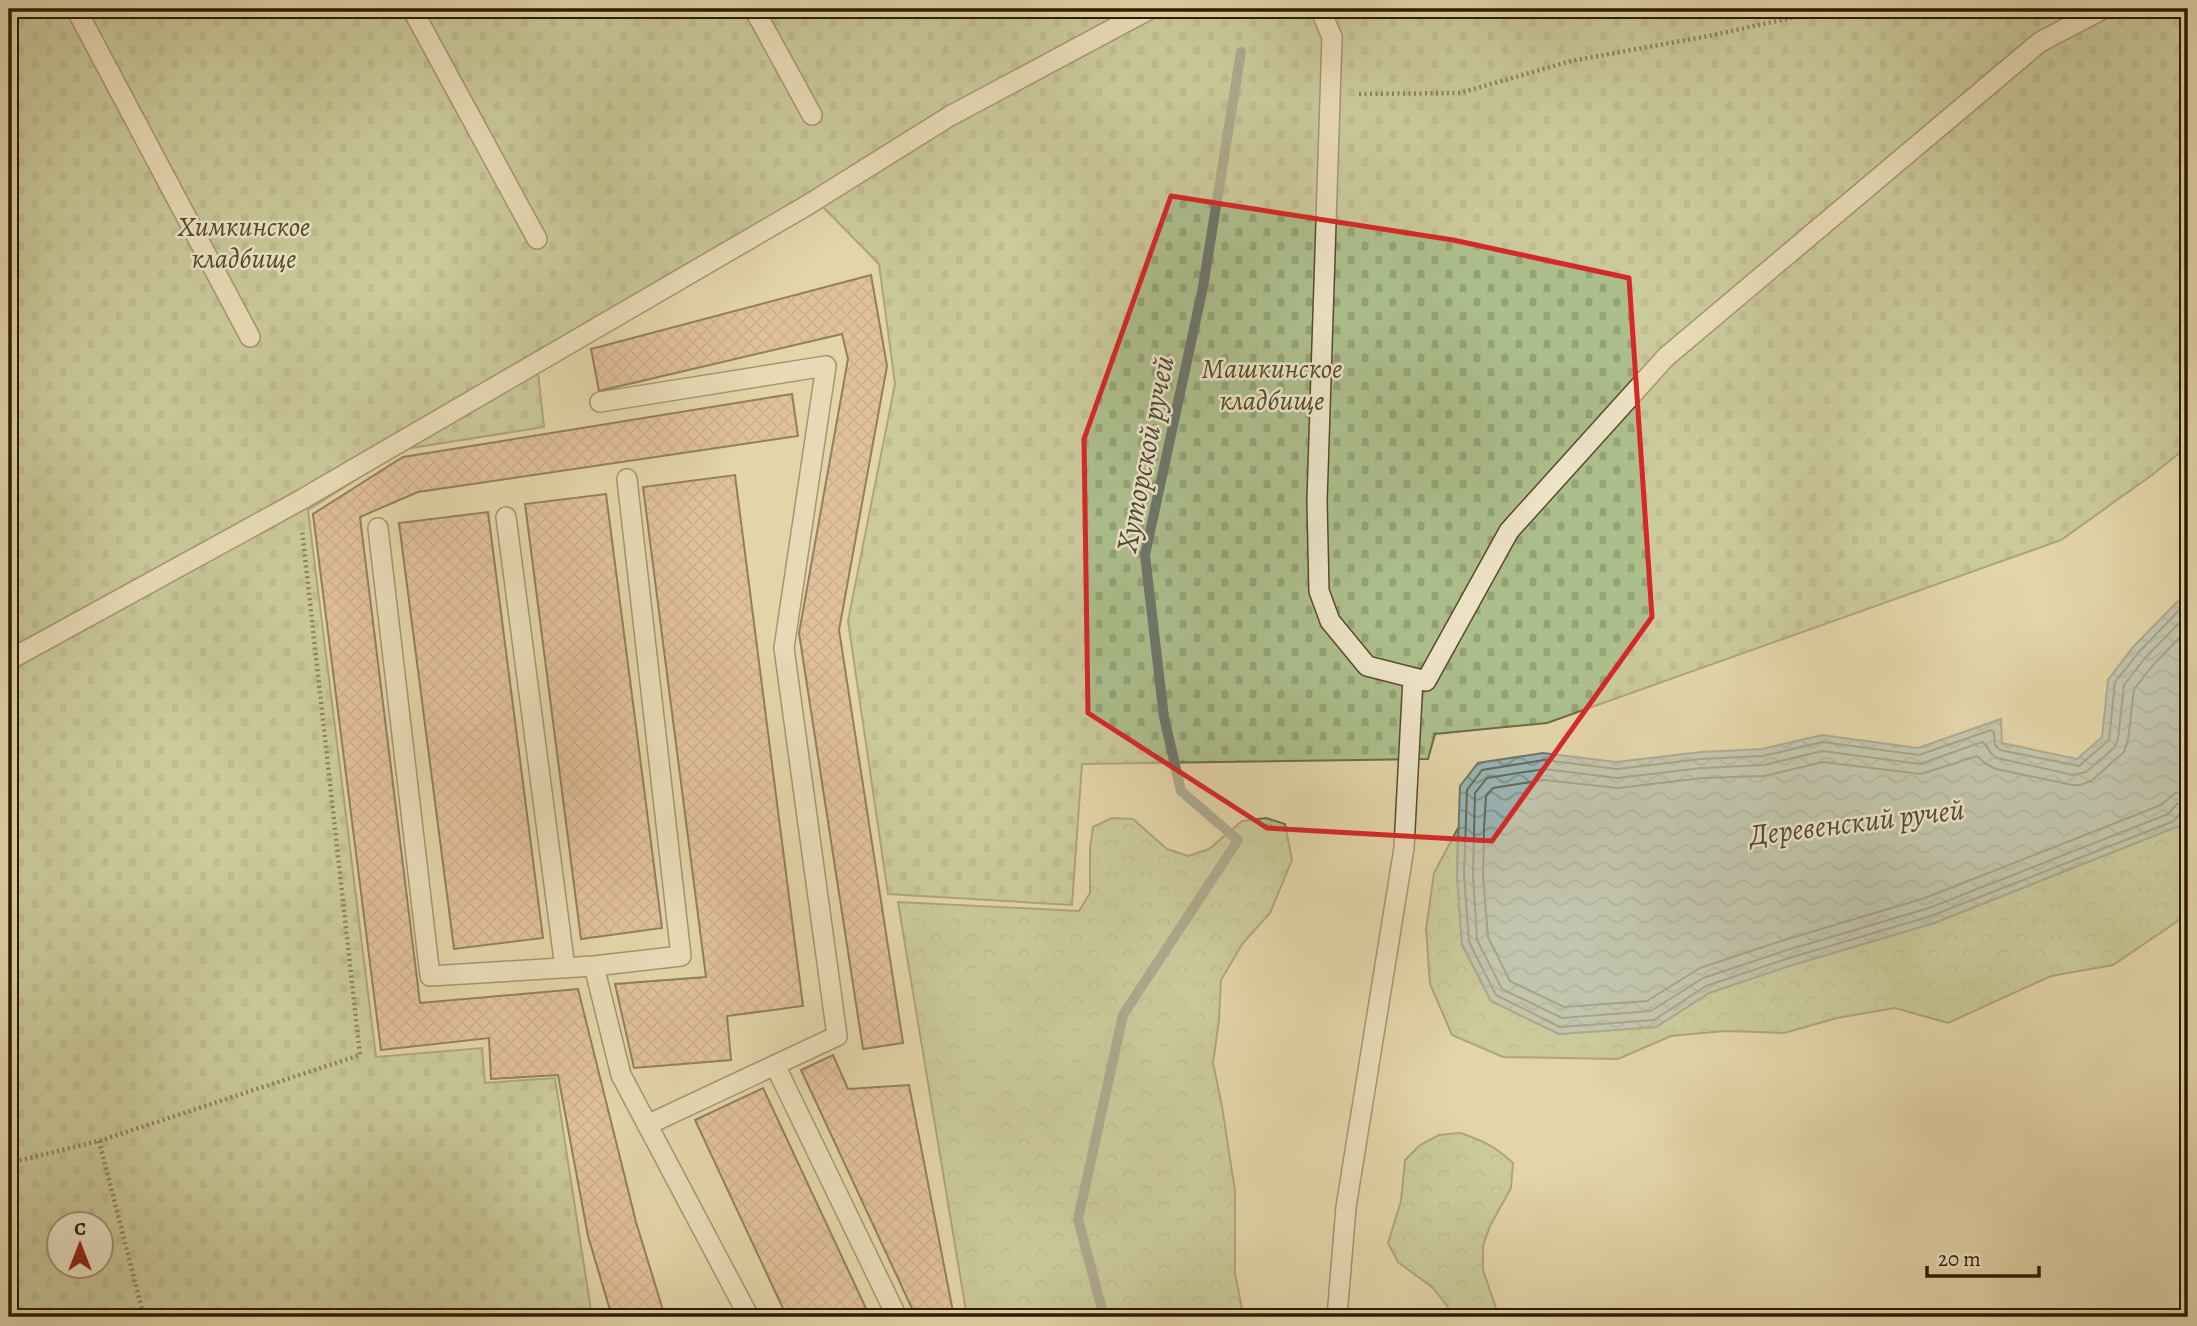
<svg xmlns="http://www.w3.org/2000/svg" width="2197" height="1326" font-family="Alegreya,serif">
  <style>
    .forest { fill: url(#forest-crowns); stroke: #6d6c47; stroke-width: 2 }
    .cemetery { fill: url(#cemetery-stones); stroke: #6d6c47; stroke-width: 2; fill-rule: evenodd }
    .water { fill: url(#water-waves); stroke: #6e776c; stroke-width: 2 }
    .lines { fill: none; stroke-linecap: round; stroke-linejoin: round }
    .shore { stroke: #64685a; stroke-width: 2 }
    .stream { stroke: #6e776c; stroke-width: 10 }
    .building { fill: url(#building-cross-hatch); stroke: #2d1b01; stroke-width: 2 }
    .service-casing { stroke: #5a492b; stroke-width: 22 }
    .path { stroke: #2d1b01; stroke-width: 4.5; stroke-dasharray: 2 3.5; stroke-linecap: butt }
    .service { stroke: #ede3c7; stroke-width: 19 }
    .marked { fill: none; stroke: #d62828; stroke-width: 5; stroke-linejoin: round }
    .labels { text-anchor: middle; dominant-baseline: central; stroke-width: 5; stroke-linejoin: round; paint-order: stroke }
    .park-label { font-size: 28px; font-style: italic; fill: #534c2b; stroke: #ede3c7 }
    .water-label { font-size: 30px; font-style: italic; fill: #4e4937; stroke: #ede3c7 }
  </style>
  <defs>
    <pattern id="forest-crowns" width="20" height="18" patternUnits="userSpaceOnUse" patternTransform="scale(1.75)"><rect width="20" height="18" fill="#adbe8d"/><path d="M2 6a3 3 0 1 1 6 0M12 15a3 3 0 1 1 6 0" fill="none" stroke="#95a378"/></pattern>
    <pattern id="cemetery-stones" width="16" height="16" patternUnits="userSpaceOnUse" patternTransform="scale(1.75)"><rect width="16" height="16" fill="#adbe8d"/><path d="M2 7V4a2 2 0 0 1 4 0v3zM10 15v-3a2 2 0 0 1 4 0v3z" fill="#95a378"/></pattern>
    <pattern id="water-waves" width="16" height="10" patternUnits="userSpaceOnUse" patternTransform="scale(1.75)"><rect width="16" height="10" fill="#9ab5b4"/><path d="M0 5q4-4 8 0t8 0" fill="none" stroke="#7e9290"/></pattern>
    <pattern id="building-cross-hatch" width="8" height="8" patternUnits="userSpaceOnUse" patternTransform="scale(1.75)"><rect width="8" height="8" fill="#dfa88b"/><path d="M0 0l8 8M0 8l8-8" fill="none" stroke="#b5886f"/></pattern>
  </defs>
  <rect width="100%" height="100%" fill="#e3d4a9"/>
  <filter id="stains"><feTurbulence type="fractalNoise" baseFrequency=".00286" numOctaves="4"/><feColorMatrix values="0 0 0 0 .2 0 0 0 0 .09 0 0 0 0 .02 0 0 0 .5 -.17"/></filter>
  <radialGradient id="worn" r=".72"><stop offset=".6" stop-color="#630" stop-opacity="0"/><stop offset="1" stop-color="#630" stop-opacity=".3"/></radialGradient>
  <path class="forest" d="M2188,813V914L2113,965L2051,976L1948,1023L1895,1008L1837,1018L1784,1033L1725,1031L1671,1036L1618,1059L1503,1057L1452,1035L1430,984L1426,929L1434,873L1458,828L1457,875L1462,945L1491,1001L1559,1034L1656,1027L1709,993L1789,966L1934,923L2179,826Z
    M1112,818L1133,819L1167,849L1188,856L1209,849L1242,821L1266,818L1285,824L1292,860L1270,913L1243,943L1221,980L1219,1021L1213,1063L1222,1106L1235,1191V1273L1243,1314L1246,1317H967L898,902L1079,911L1090,893V848L1093,827Z
    M1460,1133C1482,1140 1496,1147 1513,1163L1511,1188L1490,1226L1483,1246V1270L1499,1317H1445L1448,1307L1433,1288L1398,1262L1388,1243L1401,1201L1405,1160L1420,1145L1439,1135Z"/>
  <path class="cemetery" d="M9,9H2188V446L2152,475L2061,540L1547,723L1435,734L1428,759L1082,764L1072,905L888,894L848,621L895,384L879,264L822,206L538,373L544,427L405,449L308,510L376,1057L482,1048L485,1083L555,1078L592,1317H9ZM60,1224H102V1266H60Z"/>
  <path class="water" d="M2188,591V813L2179,826L1934,923L1789,966L1709,993L1656,1027L1559,1034L1491,1001L1462,944L1457,875L1460,786L1478,763L1543,753L1616,762L1701,752L1762,749L1822,735L1918,748L2001,719L2002,743L2077,759L2102,737L2108,680L2133,647Z"/>
  <g class="lines">
    <path class="shore" d="M2188,601L2139,652L2115,682L2109,740L2079,766L2000,750L1995,745L1994,733L1991,730L1919,755L1822,742L1763,756L1701,759L1617,769L1544,760L1482,770L1467,790L1464,875L1469,942L1496,995L1560,1027L1654,1020L1706,986L1786,959L1931,916L2174,821L2181,812L2188,810
      M2188,614L2145,658L2124,685L2118,739L2115,747L2086,772L2073,775L1997,758C1989,754 1988,745 1982,742L1920,764L1822,751L1764,765L1702,768L1617,778L1544,769L1487,778L1475,793L1473,875L1477,940L1502,989L1562,1018L1651,1011L1703,978L1784,951L1929,908L2168,814L2177,804L2188,801
      M2188,629L2153,665L2134,689L2128,740L2124,752L2091,781L2080,785H2072L1996,769L1986,764L1977,756L1921,774L1823,762L1764,776L1703,778L1618,788L1544,780L1493,788L1486,796L1484,828L1483,875L1488,937L1510,981L1564,1007L1647,1001L1700,968L1781,941L1925,898L2161,805L2175,793L2188,791"/>
    <path class="stream" d="M1104,1317L1078,1219L1123,1015L1238,840L1181,791L1164,717L1145,555L1203,287L1241,52"/>
  </g>
  <path class="building" d="M871,275L887,366L839,630L903,1043L863,1049L799,633L848,359L842,334L599,391L591,349Z
    M792,394L798,436L418,492L360,517L420,1003L578,989L636,1222L665,1317H612L588,1236L558,1075L491,1079L489,1038L381,1050L313,514L403,457Z
    M735,475L803,1006L727,1016L731,1060L634,1068L615,984L706,977L643,487Z
    M606,494L662,928L581,939L525,504Z
    M488,512L543,938L454,949L399,523Z
    M833,1055L848,1089L909,1085L954,1317H916L801,1070Z
    M763,1088L870,1317H787L695,1120Z"/>
  <g class="lines">
    <defs>
      <path id="service" d="M76,9L250,337
        M412,9L537,239
        M754,9L812,115
        M1320,9L1332,37L1317,501L1319,591L1330,621L1367,666L1426,681L1509,531L1666,357L2040,42L2103,9
        M600,402L826,366L784,648L837,1036L647,1125
        M506,517L565,968
        M378,528L430,976L594,966L681,956L627,479
        M9,660L299,501L806,206L950,116L1150,9
        M594,966L621,1075L749,1317
        M775,1065L897,1317
        M1337,1317L1346,1207L1404,848L1413,678"/>
    </defs>
    <use href="#service" class="service-casing"/>
    <path class="path" d="M1359,94L1460,93L1571,61L1714,35L1831,9
      M99,1141L144,1317
      M9,1163L99,1141L360,1055L302,530"/>
    <use href="#service" class="service"/>
  </g>
  <path d="M0 0H2197V1326H0ZM1171,196L1453,240L1629,278L1652,617L1492,841L1267,828L1088,713L1084,439Z" fill="#e3d4a9" fill-opacity=".55" fill-rule="evenodd"/>
  <path class="marked" d="M1171,196L1453,240L1629,278L1652,617L1492,841L1267,828L1088,713L1084,439Z"/>
  <g class="labels">
    <g class="park-label">
      <text x="244" y="227">Химкинское<tspan x="244" dy="32">кладбище</tspan></text>
      <text x="1272" y="369">Машкинское<tspan x="1272" dy="32">кладбище</tspan></text>
    </g>
    <g class="water-label">
      <text transform="translate(1145 454) rotate(-79)">Хуторской ручей</text>
      <text transform="translate(1857 822) rotate(-7)">Деревенский ручей</text>
    </g>
  </g>
  <rect width="2197" height="1326" fill="none" stroke="#e3d4a9" stroke-width="35"/>
  <rect x="10" y="10" width="2176" height="1305" fill="none" stroke="#2d1b01" stroke-width="3.5"/>
  <rect x="18" y="18" width="2162" height="1291" fill="none" stroke="#2d1b01" stroke-width="2"/>
  <g transform="translate(80 1245)"><circle r="33" fill="#ede3c7" stroke="#a09378" stroke-width="2"/>
  <path d="M0-5L12 26L0 18L-12 26Z" fill="#8f2418"/>
  <text y="-10" font-size="19" font-weight="bold" text-anchor="middle" fill="#2d1b01">С</text>
  </g>
  <path d="M1927 1266v10h112v-10" fill="none" stroke="#2d1b01" stroke-width="3.5"/>
  <text x="1938" y="1266" font-size="21" fill="#2d1b01" stroke="#ede3c7" stroke-width="5" paint-order="stroke">20 m</text>
  <rect width="100%" height="100%" filter="url(#stains)"/>
  <rect width="100%" height="100%" fill="url(#worn)"/>
</svg>
